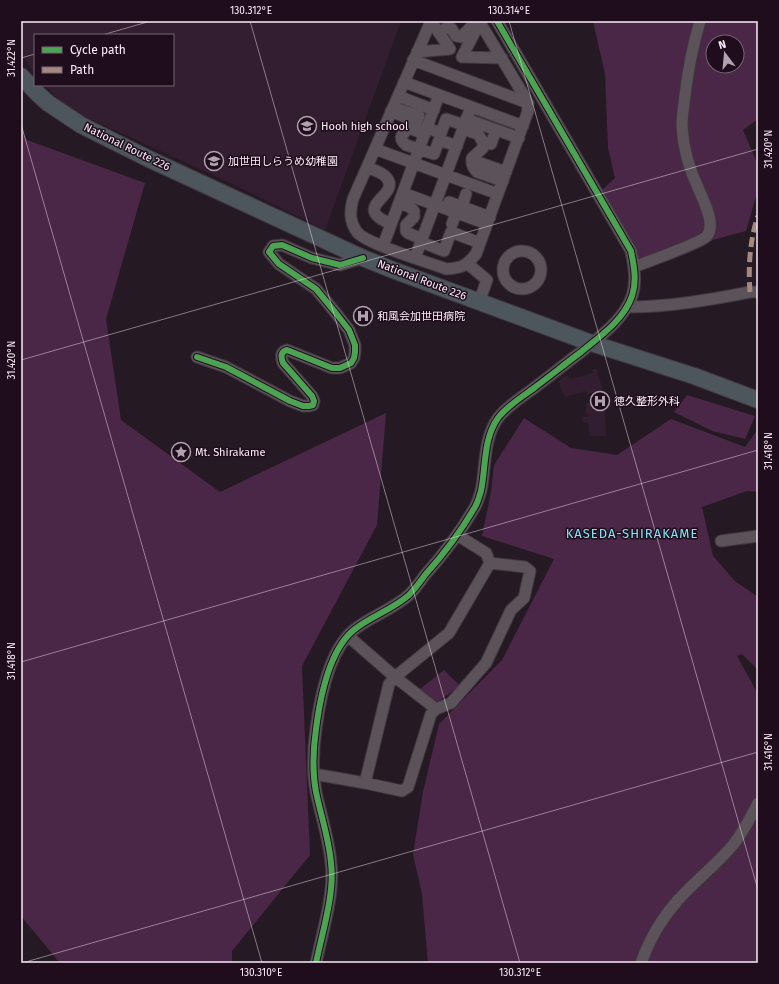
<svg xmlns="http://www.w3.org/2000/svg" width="779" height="984" font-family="'Fira Sans','Noto Sans JP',sans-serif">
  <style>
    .built { fill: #331d30 }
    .green { fill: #4a2746; fill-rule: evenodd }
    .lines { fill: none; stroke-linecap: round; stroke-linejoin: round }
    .minor-casing { stroke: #40383f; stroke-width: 13 }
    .highway-casing { stroke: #40383f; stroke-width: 18 }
    .minor { stroke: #5c535a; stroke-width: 11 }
    .highway { stroke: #4d565d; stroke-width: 16 }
    .quiet { stroke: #a5887d; stroke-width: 5; stroke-dasharray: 10 5; stroke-linecap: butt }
    .cycleway-casing { stroke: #1f0d1d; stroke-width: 8 }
    .cycleway { stroke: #4ca352; stroke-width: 6 }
    .ticks { fill: none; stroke: #fbedf8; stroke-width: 1; stroke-opacity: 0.45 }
    .labels { text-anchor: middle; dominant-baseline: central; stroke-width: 3; stroke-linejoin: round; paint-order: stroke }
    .poi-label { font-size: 11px; fill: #fbedf8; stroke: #1f0d1d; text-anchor: start }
    .street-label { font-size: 11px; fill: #fbedf8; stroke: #1f0d1d }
    .quarter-label { font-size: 13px; letter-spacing: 1px; fill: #7de7f6; stroke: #1f0d1d }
    .neatline { fill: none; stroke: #fbedf8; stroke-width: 1.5 }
    .ticks-label { font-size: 10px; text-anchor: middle; fill: #fbedf8 }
  </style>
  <rect width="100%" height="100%" fill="#251a23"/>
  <path class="built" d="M21,21H401L325,230L239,187L66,108L45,85H173V35H35V75L21,52Z
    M596,368L603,390L600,391V399H605L606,436H589L588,422H582V417H588V415H586V403L596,402V392L587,394L585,391L566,397L563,393L558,381L563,378V377L568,376L570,379L593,373L592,370Z"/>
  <path class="green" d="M593,21H758V119L743,130L758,165V190L746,231L638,260L632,242L601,191L615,178L608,148L605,74ZM713,42H737V66H713Z
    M21,130L27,140L145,183L106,319L121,420L220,492L386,413L377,525L302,666L310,855L232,951V963H60L21,916Z
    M687,395L755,416L745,439L712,431L674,412Z
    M524,418L571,448L617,455L671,419L745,447L758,429V492L747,491L702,507L713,556L735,581L758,597V670L742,654L737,656L758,694V963H428L422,894L413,854L423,792L439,724L502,660L554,559L482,536L491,492L494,465Z
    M444,670L460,686L436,703L420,689Z"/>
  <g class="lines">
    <defs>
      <path id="minor" d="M431,21L353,199C350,211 349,221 357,232C366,244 428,262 446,269C462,268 466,266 476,254L528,111L526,99L479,21
        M480,22L462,57L502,58
        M439,33L446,28H451L456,36L461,37L476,22
        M417,52L450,49L431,21
        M413,60L528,103
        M404,82L523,126
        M398,96L434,110
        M401,110L419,116L414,130L425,134
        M391,111L407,118L410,122V127C404,134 396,136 406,145L434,154L439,140L457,146
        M466,119L519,138
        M427,128L441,133L446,119L464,125
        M463,129L478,134L483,142V148L472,158C471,164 473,168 477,172L503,181
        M491,144L496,130
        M375,149L498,194
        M480,163L506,172
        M367,167C373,170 382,172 386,177C403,196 348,206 391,224
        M403,193L487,224
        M449,202L490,217
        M399,203L410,207L414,211V217L406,225V231L408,233L422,239
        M462,207L466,194
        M452,224L456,213
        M421,242L444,251L451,232L480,243
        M383,246L439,95
        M503 270a19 19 0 1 1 38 0a19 19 0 1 1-38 0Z
        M415,258L471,107
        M468,264L487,280L479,302
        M634,267C646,262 701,243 707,236C716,225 704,201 699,190C690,171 683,147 682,126C682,116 684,105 685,95C688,70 693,45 700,21
        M627,307C669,307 709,300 750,292H758
        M197,357L226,367L290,401L303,406H309L313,405L314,401L312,396L283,363C281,357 280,352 287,350L332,368H340L351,363L354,358L355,352V345L349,330L335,312L316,289L279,264L269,252L273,246L282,245L312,258L340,265L363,258
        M721,541L758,536
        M348,636L395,677L436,709
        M314,774L365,783L402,791L408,787L431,714L436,709L451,703L486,663L511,610L524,598L530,571L525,567L490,563L486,553L457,535
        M365,783L389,684L395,677L449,633L490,563
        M316,963C322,933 335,893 331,863C329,839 321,816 316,792C312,771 313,750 316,729C320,698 329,649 355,629C372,616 393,609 409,595C415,589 420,582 425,575C444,554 461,531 475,507C478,502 479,497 481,491C486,467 483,439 498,418C507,406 522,397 534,388C550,376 565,364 581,352C599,337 624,320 632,296C637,281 634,266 631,251L497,21
        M641,963C649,940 662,918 678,900C696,880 716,865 733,845C743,832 751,817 758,803"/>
      <path id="highway" d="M21,76L38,94L48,103L81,125L149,159L363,258L393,270L591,343L694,376L758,400"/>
    </defs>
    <use href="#minor" class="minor-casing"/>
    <use href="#highway" class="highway-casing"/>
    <use href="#minor" class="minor"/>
    <use href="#highway" class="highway"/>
    <path class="quiet" d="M750,292C748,267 750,239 758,216"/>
    <defs>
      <path id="cycleway" d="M197,357L226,367L290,401L303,406H309L313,405L314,401L312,396L283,363C281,357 280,352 287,350L332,368H340L351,363L354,358L355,352V345L349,330L335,312L316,289L279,264L269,252L273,246L282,245L312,258L340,265L363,258
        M316,963C322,933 335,893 331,863C329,839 321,816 316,792C312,771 313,750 316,729C320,698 329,649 355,629C372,616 393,609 409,595C415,589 420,582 425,575C444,554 461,531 475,507C478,502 479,497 481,491C486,467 483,439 498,418C507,406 522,397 534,388C550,376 565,364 581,352C599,337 624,320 632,296C637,281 634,266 631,251L497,21"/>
    </defs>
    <use href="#cycleway" class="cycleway-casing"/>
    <use href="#cycleway" class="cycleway"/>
  </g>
  <path class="ticks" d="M250,21L520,963M509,21L758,890M102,35L151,21M21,58L35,54M21,124L262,963M21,360L758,149M21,662L758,450M22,963L758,752"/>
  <defs>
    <symbol id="school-ring" viewBox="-11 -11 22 22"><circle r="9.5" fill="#1f0d1d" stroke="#b0a3ad" stroke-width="1.5"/><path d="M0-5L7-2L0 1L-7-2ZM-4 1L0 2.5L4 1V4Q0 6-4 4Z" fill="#b0a3ad"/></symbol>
    <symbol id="hospital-ring" viewBox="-11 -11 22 22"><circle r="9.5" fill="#1f0d1d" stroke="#b0a3ad" stroke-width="1.5"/><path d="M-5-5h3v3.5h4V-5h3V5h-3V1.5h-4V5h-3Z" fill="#b0a3ad"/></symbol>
    <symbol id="sight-ring" viewBox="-11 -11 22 22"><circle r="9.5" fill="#1f0d1d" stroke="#b0a3ad" stroke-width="1.5"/><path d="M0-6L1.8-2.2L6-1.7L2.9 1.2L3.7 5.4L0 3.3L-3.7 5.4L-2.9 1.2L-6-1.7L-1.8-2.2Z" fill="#b0a3ad"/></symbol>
  </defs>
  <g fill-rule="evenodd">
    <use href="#school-ring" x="296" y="115" width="22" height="22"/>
    <use href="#school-ring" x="203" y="150" width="22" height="22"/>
    <use href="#hospital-ring" x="352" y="305" width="22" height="22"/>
    <use href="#hospital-ring" x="589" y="390" width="22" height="22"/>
    <use href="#sight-ring" x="170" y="441" width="22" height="22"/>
  </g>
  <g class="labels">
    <g class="poi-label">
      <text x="321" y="126">Hooh high school</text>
      <text x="228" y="161">加世田しらうめ幼稚園</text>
      <text x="377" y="316">和風会加世田病院</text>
      <text x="614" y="401">徳久整形外科</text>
      <text x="195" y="452">Mt. Shirakame</text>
    </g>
    <g class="street-label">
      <text transform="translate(127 147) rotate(26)">National Route 226</text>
      <text transform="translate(422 280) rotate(21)">National Route 226</text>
    </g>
    <g class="quarter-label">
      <text x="632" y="533">KASEDA-SHIRAKAME</text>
    </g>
  </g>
  <rect width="779" height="984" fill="none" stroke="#1f0d1d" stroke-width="44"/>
  <rect x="34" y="34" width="140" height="52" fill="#1f0d1d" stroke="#776775"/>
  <rect x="42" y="47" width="20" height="6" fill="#4ca352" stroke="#776775"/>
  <text x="70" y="54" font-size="12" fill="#fbedf8">Cycle path</text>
  <rect x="42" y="67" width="20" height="6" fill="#a5887d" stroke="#776775"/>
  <text x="70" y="74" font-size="12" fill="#fbedf8">Path</text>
  <g transform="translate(725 54) rotate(344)"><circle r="19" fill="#1f0d1d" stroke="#776775"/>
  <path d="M0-3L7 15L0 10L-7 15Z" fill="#b0a3ad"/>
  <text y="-6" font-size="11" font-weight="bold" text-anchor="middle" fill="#fbedf8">N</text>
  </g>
  <rect x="22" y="22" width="735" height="940" class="neatline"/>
  <g class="ticks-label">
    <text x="251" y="14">130.312°E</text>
    <text x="509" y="14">130.314°E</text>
    <text transform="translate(11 58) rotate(-90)" y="4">31.422°N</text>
    <text transform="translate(768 149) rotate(-90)" y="4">31.420°N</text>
    <text transform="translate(11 360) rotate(-90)" y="4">31.420°N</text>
    <text transform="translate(768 451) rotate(-90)" y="4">31.418°N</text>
    <text transform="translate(11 661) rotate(-90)" y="4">31.418°N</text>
    <text transform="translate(768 752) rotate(-90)" y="4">31.416°N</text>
    <text x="261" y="976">130.310°E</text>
    <text x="520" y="976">130.312°E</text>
  </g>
</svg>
